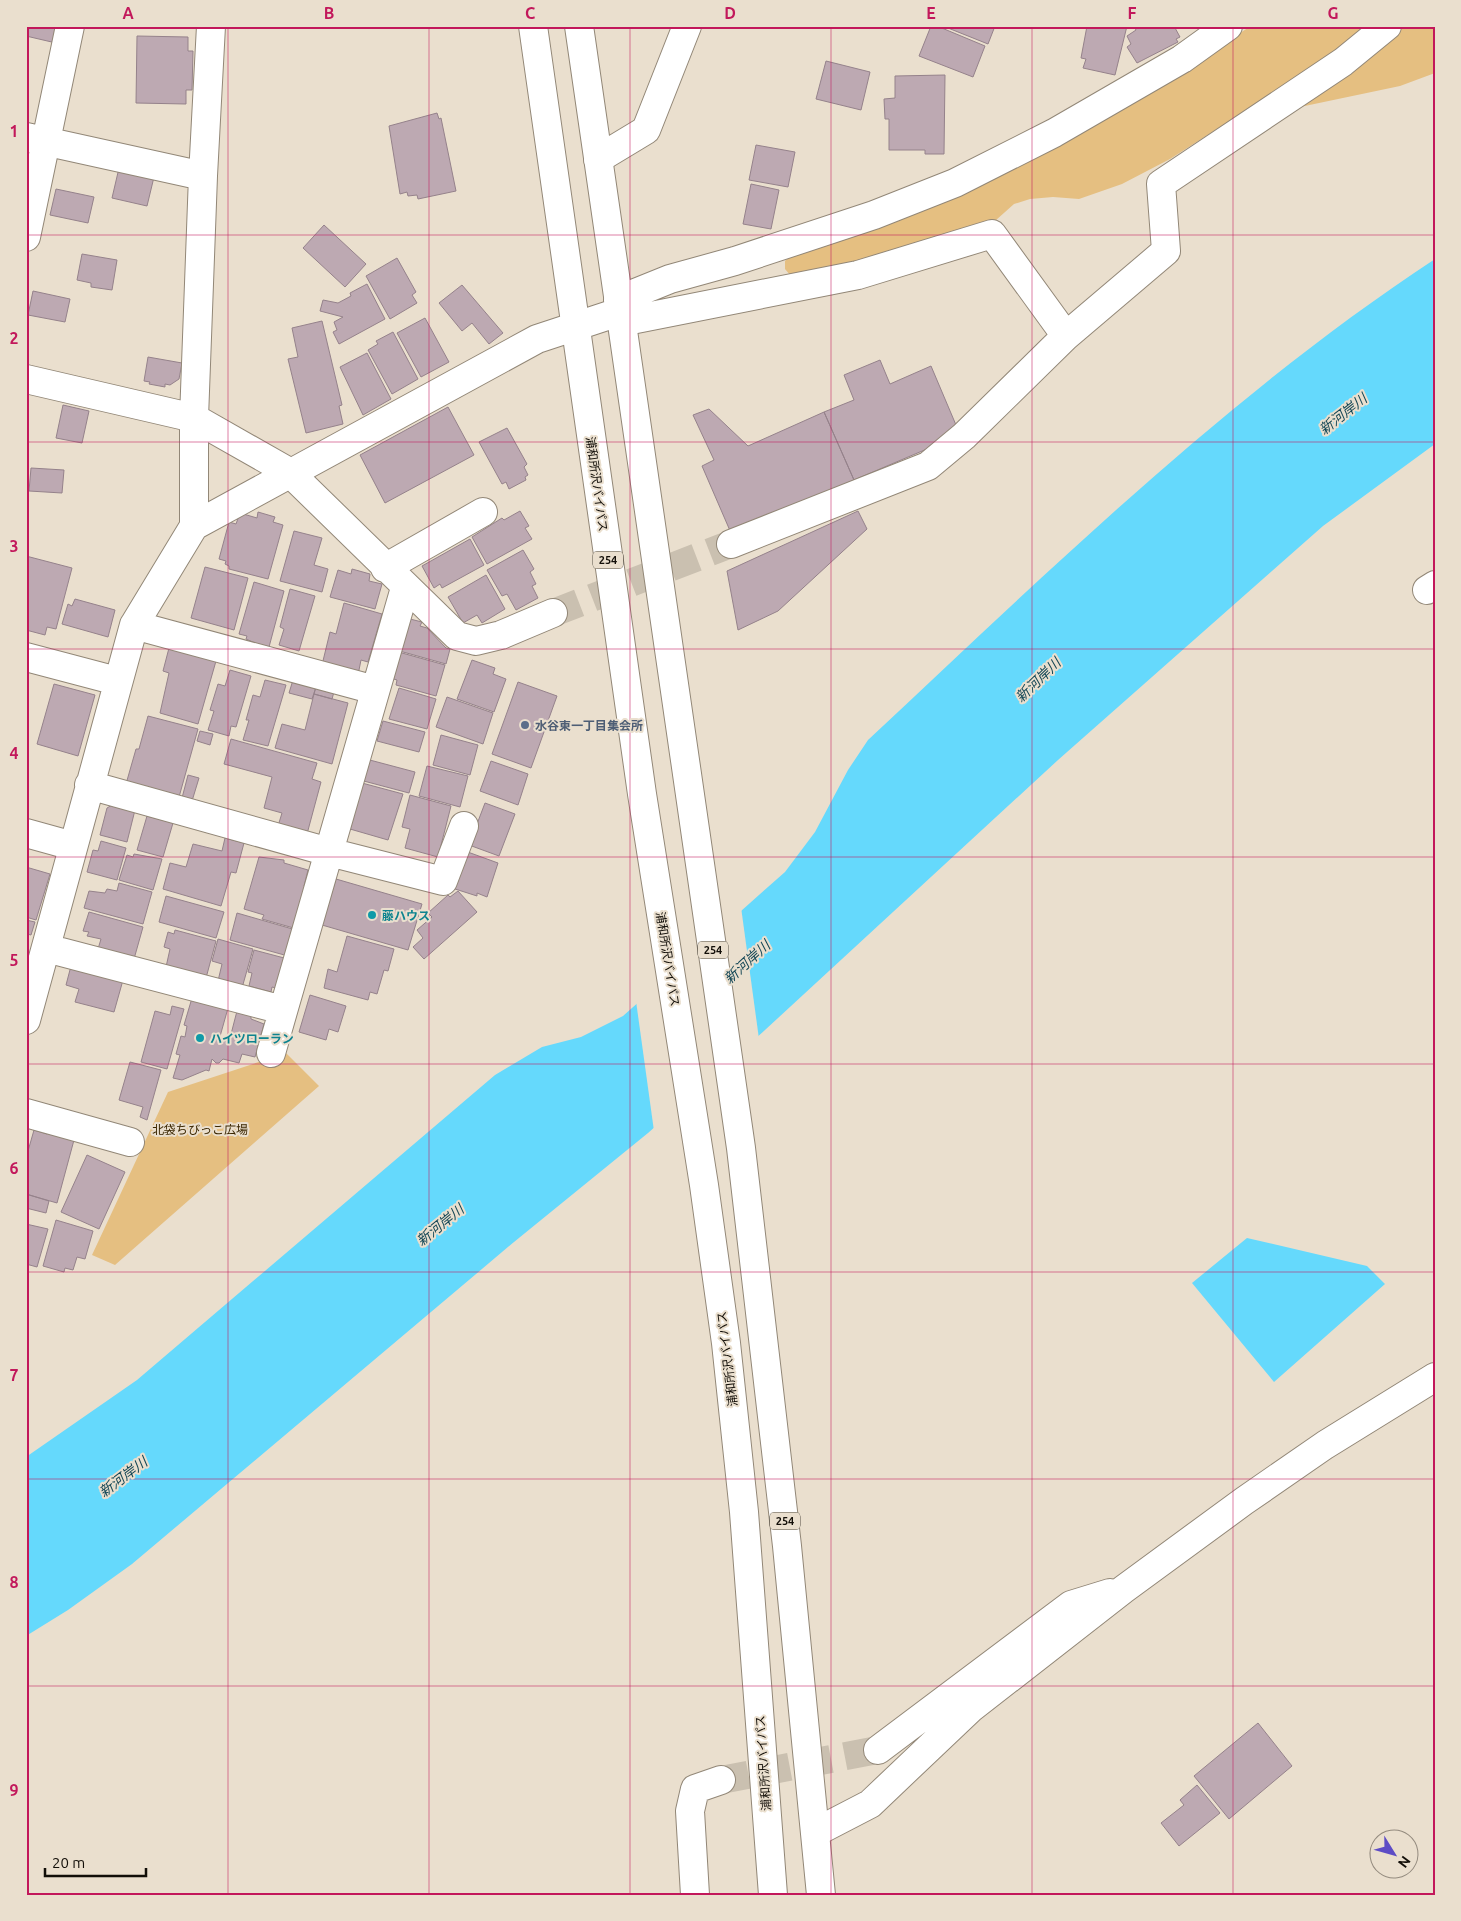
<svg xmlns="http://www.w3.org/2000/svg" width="1461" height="1921" font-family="Ubuntu,'Noto Sans JP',sans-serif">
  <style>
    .green { fill: #e5bf81 }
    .water { fill: #65d9fc }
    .pier { fill: #eadfce }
    .building { fill: #bda9b2; stroke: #95828b }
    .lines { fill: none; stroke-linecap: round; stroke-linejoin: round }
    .minor-tunnel { stroke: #cac0b0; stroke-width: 28; stroke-dasharray: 28 14; stroke-linecap: butt }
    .minor-casing { stroke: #928777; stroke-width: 30 }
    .highway-casing { stroke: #928777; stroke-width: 30 }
    .minor { stroke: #fff; stroke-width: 28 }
    .highway { stroke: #fff; stroke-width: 28 }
    .grid { fill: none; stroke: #c2185b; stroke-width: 1; stroke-opacity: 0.55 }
    .service-dot { fill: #5c6f8a; stroke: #eadfce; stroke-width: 2 }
    .culture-dot { fill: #0f9aa8; stroke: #eadfce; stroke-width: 2 }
    .labels { text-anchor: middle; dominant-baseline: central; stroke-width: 4; stroke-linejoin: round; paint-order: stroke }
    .shield { fill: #eadfce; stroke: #534d43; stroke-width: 1 }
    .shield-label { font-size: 11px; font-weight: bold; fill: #120e08 }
    .street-label { font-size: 12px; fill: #120e08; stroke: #eadfce }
    .service-label { font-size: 12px; font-weight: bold; fill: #4e5e75; stroke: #eadfce; text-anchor: start }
    .culture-label { font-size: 12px; font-weight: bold; fill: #0d838f; stroke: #eadfce; text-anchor: start }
    .park-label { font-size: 12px; fill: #3a2601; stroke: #eadfce }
    .water-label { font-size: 14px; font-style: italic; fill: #144756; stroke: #eadfce }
    .neatline { fill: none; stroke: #c2185b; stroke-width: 2 }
    .grid-label { font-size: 16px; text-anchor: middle; font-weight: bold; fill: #c2185b }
  </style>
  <rect width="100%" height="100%" fill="#eadfce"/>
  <path class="green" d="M1251,26H1435V73L1400,86L1300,107L1267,97L1170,159L1122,184L1079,199L1053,197L1030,199L1014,204L986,229L860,268L791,276L785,269V261L789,257L1229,40Z
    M286,1053L319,1086L115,1265L92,1255L168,1092Z"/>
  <path class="water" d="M1435,259V444L1323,526L1058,760L765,1030L648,1133L514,1242L132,1564L68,1610L26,1636V1457L137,1380L495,1075L542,1047L581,1037L623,1016L750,903L785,872L815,832L848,770L868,740C1049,571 1227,396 1435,259Z
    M1247,1238L1367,1266L1385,1284L1274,1382L1192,1283Z"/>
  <path class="pier" d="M741,907L759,1039L654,1131L636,1001Z"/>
  <path class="building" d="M26,26H60L56,43L26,36Z
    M931,26H937L985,46L973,77L919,56Z
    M943,26H995L988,44Z
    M1087,26H1127L1115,75L1083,68L1086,59L1081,58Z
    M1134,26H1174L1180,37L1176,39L1178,42L1137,63L1127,47L1131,44L1127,36L1136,30Z
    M137,36L188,37V51H193L192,90H186V104L136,103Z
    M826,61L870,72L861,110L816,99Z
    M945,75L944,154H925V150H889V119H885L884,99L895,98V76Z
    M437,113L439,119L441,118L456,191L418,199L417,195L408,196L407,192L400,194L389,126Z
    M756,145L795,152L788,187L749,180Z
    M119,168L154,177L147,206L112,198Z
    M751,184L779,190L771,229L743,224Z
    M56,189L94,197L88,223L50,215Z
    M324,225L366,264L345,287L303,248Z
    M82,254L117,260L112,290L91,287V283L77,280Z
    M397,258L416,292L412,295L417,303L390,319L366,276Z
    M367,284L385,319L339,344L333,332L337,330L334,322L343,317L320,311L323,300L338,303L351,296L350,293Z
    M462,285L503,333L489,344L472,323L462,331L439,303Z
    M33,291L70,299L65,322L28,315Z
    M425,318L449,362L421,377L397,333Z
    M322,321L342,405L339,406L343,424L306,433L288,359L298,357L292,328Z
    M393,332L418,379L392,394L368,350L378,344L376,341Z
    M367,353L391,399L363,415L340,367Z
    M148,357L182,363L179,379L170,385L165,384V387L149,384L150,382L144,381Z
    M880,360L890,384L931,366L956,425L941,443L854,480L824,412L854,400L844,375Z
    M63,405L89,411L82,443L56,438Z
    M448,407L474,455L385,503L360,455Z
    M709,409L748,446L824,412L854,480L731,533L702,466L714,460L693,415Z
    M507,428L527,464L524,467L528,475L525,477L526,480L509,489L506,482L502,484L479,442Z
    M31,468L64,470L62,493L29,491Z
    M520,511L529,526L525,528L532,539L487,564L472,537L502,518L504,520Z
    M858,511L867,529L778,611L738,630L727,571Z
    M258,512L275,517L273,522L283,525L268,579L229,569V566L225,564L226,561L219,559L229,522L236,524L240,513L257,518Z
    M294,531L322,538L314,565L328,569L322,592L280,581Z
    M470,539L484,565L442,588L440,584L434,588L422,566Z
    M523,550L534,569L530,572L536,584L532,586L538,598L516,610L507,594L502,596L487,570Z
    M26,556L72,568L56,629L47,627L45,635L26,630Z
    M205,567L248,578L234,630L191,618Z
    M352,569L370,574L369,581L382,584L375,609L330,597L338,570L351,574Z
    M486,575L505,609L482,623L477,615L463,623L448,597Z
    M254,582L284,591L269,647L255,643L246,639L247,636L239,634Z
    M290,589L315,596L299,651L279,645L284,629L280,627Z
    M75,599L115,610L108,637L62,624L68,604L72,606Z
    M344,603L382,614L368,662L361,660L358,675L322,665L330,632L336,634Z
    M410,619L422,622L420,626L427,628L446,648L450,649L446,664L396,650Z
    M169,648L216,661L198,724L160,713L169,673L163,671Z
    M395,651L445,665L436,696L396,685L397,680L387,677Z
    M472,660L495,668L493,674L506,679L494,712L457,699Z
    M230,670L251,676L236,727L231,726L229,736L208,730L214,711L210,710L218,684L225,686Z
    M265,680L286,685L268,746L243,740L249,720H246L253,695L260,697Z
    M293,680L316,687L312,699L289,693Z
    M518,682L557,696L531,768L492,754Z
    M54,684L95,695L78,756L37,744Z
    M316,687L334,692L332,699L314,694Z
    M399,688L436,699L427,729L389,719Z
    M314,694L348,703L332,764L275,748L282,724L305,730Z
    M447,697L493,713L483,744L436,727Z
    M148,716L198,729L179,797L126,784L136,749H139Z
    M383,721L425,732L419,752L377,741Z
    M200,731L213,734L210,745L197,741Z
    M441,735L478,745L470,775L433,765Z
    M231,739L317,763L312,779L321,782L307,834L278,826L282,813L264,808L272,777L224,764Z
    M366,759L415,772L409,793L360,780Z
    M491,761L528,774L518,805L480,791Z
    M427,766L468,776L460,807L419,796Z
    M188,775L199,778L192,801L182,798Z
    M362,783L403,794L388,840L350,829L354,815L350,814Z
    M410,795L451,806L438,857L405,848L410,829L402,827Z
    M485,803L515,814L499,856L469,845Z
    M112,805L135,810L127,842L100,835L107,808Z
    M147,816L173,823L163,857L137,850Z
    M225,838L244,843L236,873L231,872L221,906L163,889L170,863L186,867L193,844L222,851Z
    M101,841L126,848L117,880L87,872L93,850L98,851Z
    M465,851L498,863L487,897L477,893V896L452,888Z
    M134,854L162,859L153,890L119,880L127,855L133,857Z
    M259,857L284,860V863L308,870L304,886L308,887L297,929L262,919L264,915L244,909Z
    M26,867L50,874L36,920L26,917Z
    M336,879L422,904L408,950L322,925Z
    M119,883L152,892L143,924L84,908L89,891L105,893L107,889L117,891Z
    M458,891L477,912L424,959L413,947L423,938L417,930L432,917L428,913L448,895L450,897Z
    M166,896L224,912L216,938L159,922Z
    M89,912L143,927L134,959L98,949L101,939L87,936L89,932L83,931Z
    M237,913L296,930L288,956L230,940Z
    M26,920L35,922L31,935L27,934L26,936Z
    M175,930L216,941L206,978L166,967L170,949L164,947L168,932L174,934Z
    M347,936L394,949L388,971L384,970L377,994L370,992L368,1000L324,988L328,969L337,972Z
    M218,939L253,949L242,988L218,981L222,964L212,961Z
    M254,950L288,959L280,989L272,987L271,992L249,986L252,973L248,972Z
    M71,966L123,980L114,1012L75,1002L79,989L66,985Z
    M310,995L346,1006L338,1032L329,1029L326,1040L299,1032Z
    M192,998L228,1008L219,1040L229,1042L237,1011L251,1016V1019L264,1024L255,1057L242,1054L239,1063L223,1059L219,1063H216L212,1059L209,1071L206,1070L182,1080L173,1078L180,1055L176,1054L181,1036L185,1037L187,1026L184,1025Z
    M172,1006L184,1009L167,1069L141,1062L155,1011L170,1015Z
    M130,1062L161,1070L147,1120L140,1117L143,1107L119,1100Z
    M34,1130L47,1134L48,1130L74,1140L57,1203L26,1194V1158Z
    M87,1155L125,1172L99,1229L61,1212Z
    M26,1194L49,1201L46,1213L26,1208Z
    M56,1220L93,1231L85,1259L77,1257L73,1270L65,1268L64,1272L43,1266Z
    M26,1224L48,1229L37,1267L26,1264Z
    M1258,1723L1292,1766L1229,1819L1194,1776Z
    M1197,1785L1220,1813L1179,1846L1161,1823L1184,1805L1180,1800Z"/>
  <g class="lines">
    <path class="minor-tunnel" d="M553,613L731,544
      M721,1780L878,1750"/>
    <defs>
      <path id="minor" d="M26,137L203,176
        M598,159L646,130L687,26
        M26,237L70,26
        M618,300L670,279L735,261L874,215L955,183L1054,133L1182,59L1228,26
        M621,322L858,275L992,234L1066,336
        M26,379L194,418L289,472L457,636L476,641L501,635L553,613
        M194,526L537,339L619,312
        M731,544L928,466L964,436L1066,336L1166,251L1161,184L1343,62L1387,26
        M385,568L483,512
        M1427,590L1435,585
        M134,625L375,690
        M26,657L117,681
        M89,785L329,852L443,881L464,826
        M26,833L73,846
        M46,948L283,1010
        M26,1020L134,625L194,526V418L203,176L211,26
        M271,1053L405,588
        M26,1113L130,1142
        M878,1750L1071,1605L1110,1593
        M816,1832L870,1804L970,1709L1124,1589L1244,1501L1325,1445L1435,1377
        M695,1895L690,1811L695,1789L721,1780"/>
      <path id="highway" d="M533,26L642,794L704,1185L726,1343L744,1512L773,1895
        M579,26L741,1148L787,1546L821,1895"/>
    </defs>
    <use href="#minor" class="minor-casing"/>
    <use href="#highway" class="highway-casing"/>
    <use href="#minor" class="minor"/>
    <use href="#highway" class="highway"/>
  </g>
  <path class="grid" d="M228,26V1895M429,26V1895M630,26V1895M831,26V1895M1032,26V1895M1233,26V1895M26,235H1435M26,442H1435M26,649H1435M26,857H1435M26,1064H1435M26,1272H1435M26,1479H1435M26,1686H1435"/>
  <circle class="service-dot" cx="525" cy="725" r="5"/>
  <g class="culture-dot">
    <circle cx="372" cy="915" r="5"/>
    <circle cx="200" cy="1038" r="5"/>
  </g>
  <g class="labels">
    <g class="shield">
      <rect x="593" y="551.5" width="30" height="17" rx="4"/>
      <rect x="698" y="941.5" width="30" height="17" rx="4"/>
      <rect x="770" y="1512.5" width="30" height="17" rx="4"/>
    </g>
    <g class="shield-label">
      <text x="608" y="560">254</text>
      <text x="713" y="950">254</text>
      <text x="785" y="1521">254</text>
    </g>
    <g class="street-label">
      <text transform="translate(597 484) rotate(82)">浦和所沢バイパス</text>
      <text transform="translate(668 959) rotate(81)">浦和所沢バイパス</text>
      <text transform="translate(727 1359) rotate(-97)">浦和所沢バイパス</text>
      <text transform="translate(763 1763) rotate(-94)">浦和所沢バイパス</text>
    </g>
    <g class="service-label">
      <text x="535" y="725">水谷東一丁目集会所</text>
    </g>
    <g class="culture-label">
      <text x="382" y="915">藤ハウス</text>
      <text x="210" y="1038">ハイツローラン</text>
    </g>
    <g class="park-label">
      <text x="200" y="1129">北袋ちびっこ広場</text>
    </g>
    <g class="water-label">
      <text transform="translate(1343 414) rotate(-38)">新河岸川</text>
      <text transform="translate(1038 680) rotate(-44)">新河岸川</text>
      <text transform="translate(747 962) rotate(-42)">新河岸川</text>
      <text transform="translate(440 1225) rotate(-39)">新河岸川</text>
      <text transform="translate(123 1477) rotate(-37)">新河岸川</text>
    </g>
  </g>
  <rect width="1461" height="1921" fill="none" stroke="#eadfce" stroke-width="55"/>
  <g transform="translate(1394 1854) rotate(127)"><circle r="24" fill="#eadfce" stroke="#948b7f"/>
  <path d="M0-4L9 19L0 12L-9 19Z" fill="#5d4cc5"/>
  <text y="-8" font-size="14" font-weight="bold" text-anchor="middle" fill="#120e08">N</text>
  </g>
  <path d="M45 1868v8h101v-8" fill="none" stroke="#120e08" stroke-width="2.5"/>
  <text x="52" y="1868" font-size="15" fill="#120e08" stroke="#eadfce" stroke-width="4" paint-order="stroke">20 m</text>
  <rect x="28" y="28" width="1406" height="1866" class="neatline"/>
  <g class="grid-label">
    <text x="128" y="19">A</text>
    <text x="329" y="19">B</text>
    <text x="530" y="19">C</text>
    <text x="730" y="19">D</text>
    <text x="931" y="19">E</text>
    <text x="1132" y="19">F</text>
    <text x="1333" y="19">G</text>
    <text x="14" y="137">1</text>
    <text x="14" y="344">2</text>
    <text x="14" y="552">3</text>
    <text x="14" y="759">4</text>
    <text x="14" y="966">5</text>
    <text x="14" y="1174">6</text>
    <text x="14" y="1381">7</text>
    <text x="14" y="1588">8</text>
    <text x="14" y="1796">9</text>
  </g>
</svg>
